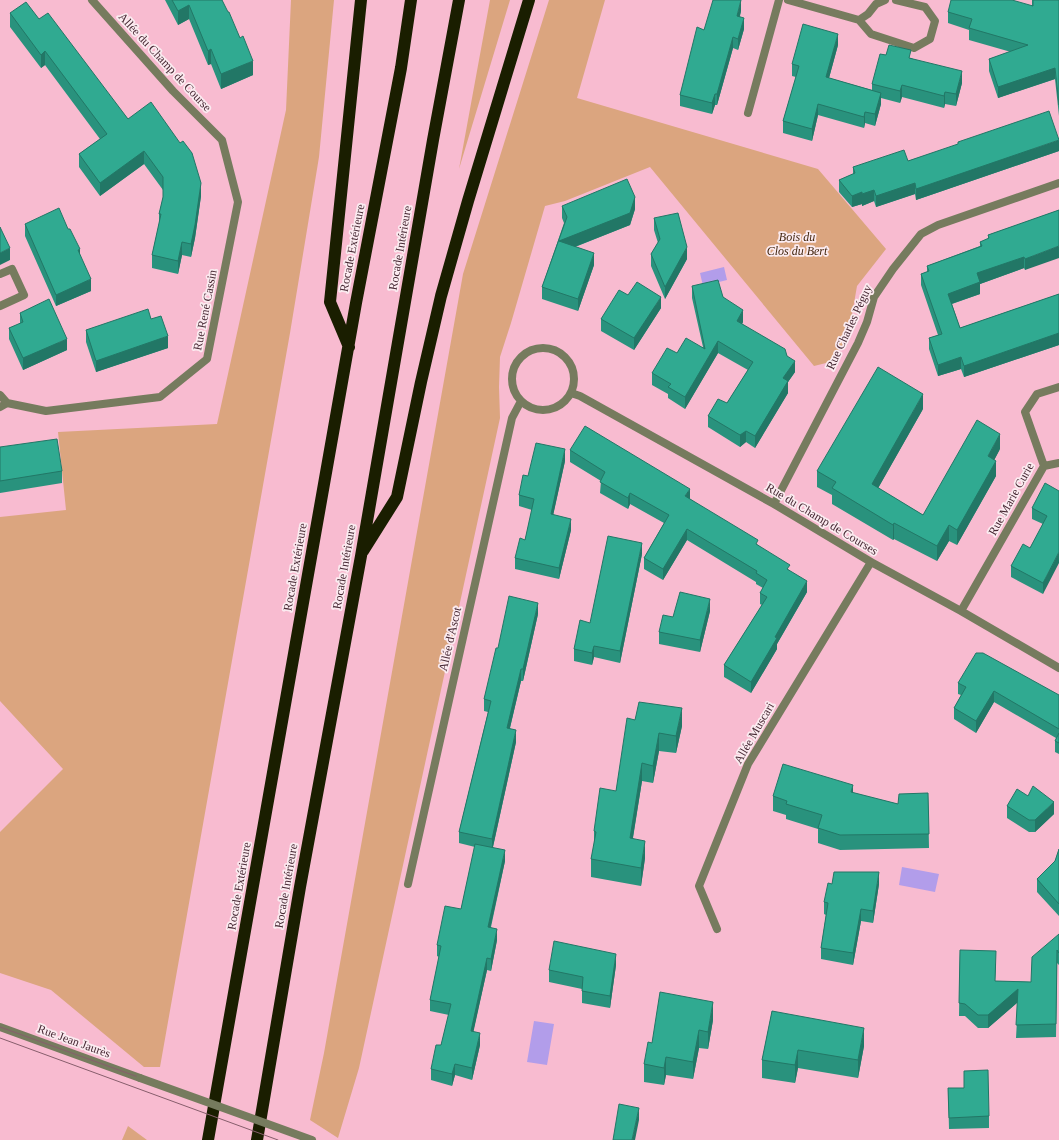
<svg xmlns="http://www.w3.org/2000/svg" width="1059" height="1140" font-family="'Times New Roman',serif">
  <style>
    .green { fill: #dba57f }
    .water { fill: #b29dea }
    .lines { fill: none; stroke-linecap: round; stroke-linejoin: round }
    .service { stroke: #767b5e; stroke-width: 8 }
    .minor { stroke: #767b5e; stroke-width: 8 }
    .motorway { stroke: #1a1e00; stroke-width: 12 }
    .tram { stroke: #875e6c; stroke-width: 1 }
    .minor-bridge { stroke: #767b5e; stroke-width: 8 }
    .wall { fill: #29927d }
    .shaded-wall { fill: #276 }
    .building { fill: #30aa91; stroke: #276 }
    .labels { text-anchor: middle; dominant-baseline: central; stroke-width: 3.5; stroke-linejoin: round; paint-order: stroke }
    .street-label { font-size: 12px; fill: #462833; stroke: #fbebf0 }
    .park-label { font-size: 12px; font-style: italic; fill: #43260f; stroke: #fbebf0 }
  </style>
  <rect width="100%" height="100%" fill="#f8bbd0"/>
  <path class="green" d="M291,0H334L319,157L290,333L160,1067H144L51,990L0,973V832L63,769L0,701V517L66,510L58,432L217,424L286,110Z
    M490,0H510L459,169Z
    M549,0H605L577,98L818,169L886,249L857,286L848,338L830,362L814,366L650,167L565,201L545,206L511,323L500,357L499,387L500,418L359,1068L338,1138L310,1120L324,1053L463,274Z
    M128,1126L147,1140H122Z"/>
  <path class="water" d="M724,267L727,280L703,286L700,273Z
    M902,867L939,874L935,892L899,885Z
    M534,1021L554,1024L547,1065L527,1062Z"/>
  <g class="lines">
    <path class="service" d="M0,274L12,269L24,295L0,306
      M0,407L7,403"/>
    <path class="minor" d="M788,0L859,20L871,34L914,48L930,39L935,21L925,7L896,0
      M859,20L868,14L876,4L885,0
      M748,113L779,0
      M512 379a31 31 0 1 1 62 0a31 31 0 1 1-62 0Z
      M571,393L580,396L774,504L871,562L961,611L1059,668
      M0,395L7,403L46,411L160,397L207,359L238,202L222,140L173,91L92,0
      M1044,466L1059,463
      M774,504L858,343L867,322L874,297L893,269L921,234L938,225L1059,183
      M961,611L1044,466L1025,412L1037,394L1059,387
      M408,884L512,418L521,401
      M717,929L699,886L748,764L871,562
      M0,1027L140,1078"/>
    <path class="motorway" d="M349,347L330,302L361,0
      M363,551L397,497L421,382L441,296L468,201L529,0
      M208,1140L356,303L401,68L411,0
      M257,1140L300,887L361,556L433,140L459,0"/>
    <path class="tram" d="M0,1027L312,1140
      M0,1038L278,1140"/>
    <path class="minor-bridge" d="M140,1078L312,1140"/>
  </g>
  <path class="wall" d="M165,0H222L253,75L221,89L211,64L208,65L189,19L178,25Z
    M1032,0H1059V116L1055,79L998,98L989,71V59L1011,52L969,40V30L948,23V12L1032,6Z
    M741,11L740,16L744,29L738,50L733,48L717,105H715L712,114L680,106V95L704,30Z
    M10,13L39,19L128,119L201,196L195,238L191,257L182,255L178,274L152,268V255L159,224V214L163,198V190L144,164L100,196L79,167V154L100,139L45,65L41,68L10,27Z
    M838,45L829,78L872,90V84L886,55L911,58L962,83L956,106L945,104L944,108L902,97L900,103L881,98V104L875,126L865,123L864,128L818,115L812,141L783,133V121L796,77L792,76V64Z
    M958,142L1059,151L916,200L915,194L876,207L874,201L862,206V204L852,207L839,192V180L853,174V167L908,161L958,145Z
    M562,206L635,209L630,225L575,247L594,265L578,311L542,299V287L564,223L562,218Z
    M1059,210L1025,270L1024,268L980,284V294L952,304L960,328L1059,294V345L964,377L961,369L938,376L929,349V338L938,335L921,285V274L927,272V266L980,246V242L988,239V235Z
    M654,218L687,259L665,299L651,266V254L658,243L654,230Z
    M25,224L80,255L91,291L56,306L25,236Z
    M692,286L723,297L743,322L742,324L787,356L795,372L788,382V393L755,448L746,442L740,447L708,427V416L727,403L748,370L718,353L685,409L668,398V394L652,385V373L677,353L703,347L692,298Z
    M628,295L661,308L634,350L601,331V319Z
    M20,313L67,350L23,370L9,339V328L20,324Z
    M151,319L168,348L96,372L86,342V330Z
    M923,409L878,488L923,515L1000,449L994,460L996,476L957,545L949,541L937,561L894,539L893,540L832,504V495L817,487V471Z
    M0,447L62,471V483L0,493Z
    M570,450L690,499L758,545L790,571L807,592L777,644V649L751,693L724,677V665L762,605L760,604V593L763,588L756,584V582L687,540L663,580L644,569V558L664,523L630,504L628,509L600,493L601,481L570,462Z
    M565,461L553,515L571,530L559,579L515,569V558L525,540L532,510L519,506V495L528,476Z
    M1059,491L1043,594L1011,577V566L1030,548L1043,524L1032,519V508Z
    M642,554L620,663L594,657L592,665L574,661V649L590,623Z
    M710,611L700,652L659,644V632L673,617Z
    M538,614L523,681H521L510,728L516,742L493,847L505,861L491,927L497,940L491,971L487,970L473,1032L480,1045L472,1080L455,1075L452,1086L431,1080V1069L441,1045L449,1015L430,1011V1000L439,957L437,956V945L461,909L475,847L459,843V832L488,712L484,711V699L498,648Z
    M958,683L1059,695V754L1055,752V741L1056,738L994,702L976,733L954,719V708L961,695L958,694Z
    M635,720L682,726L676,753L659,751L653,783L642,781L633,838L645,858L641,886L591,877V859L594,846V831L616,791Z
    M853,793L898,804L928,793L929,848L840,850L818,843V829L786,819V815L773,811V796Z
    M1028,796L1054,814L1035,832H1029L1007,818V806Z
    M1059,849V916L1037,892V879L1055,861Z
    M832,884H879L873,923L861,921L853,965L821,959V948L826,915L824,914V902Z
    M1059,934V965L1057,963L1056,1037L1016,1038L1018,1002L988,1028H978L965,1016H959L960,950L996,964L995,981L1031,982Z
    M616,965L610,1008L582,1003V989L549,982V970Z
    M772,1011L864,1046L858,1078L798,1068L795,1083L762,1078V1060Z
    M713,1020L708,1049L699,1048L693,1079L666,1075L664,1085L644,1082V1064L652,1043Z
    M964,1071L989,1116V1128L949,1129L948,1088H964Z"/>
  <path class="shaded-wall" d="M741,0V11L737,26V16Z
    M189,5V19L178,25V11Z
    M744,18V29L738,50V39Z
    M838,34V45L826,89V77Z
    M733,37V48L717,105V94Z
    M211,49V64L208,65V51Z
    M45,51V65L41,68V55Z
    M253,61V75L221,89V74Z
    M1055,68V79L998,98V87Z
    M962,71V83L956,106V94Z
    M902,85V97L900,103V91Z
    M945,92V104L944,108V96Z
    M881,93V104L875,126V114Z
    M715,94V105L712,114V103Z
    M818,104V115L812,141V129Z
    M865,112V123L864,128V117Z
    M1059,140V151L916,200V189Z
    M144,151V164L100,196V183Z
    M201,183V196L195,238L191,257V244Z
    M915,183V194L876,207V196Z
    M874,190V201L862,206V194Z
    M862,192V204L852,207V196Z
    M635,197V209L630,225L559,253V241Z
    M182,242V255L178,274V261Z
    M1059,246V258L1025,270V259Z
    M687,247V259L665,299V287Z
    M10,248V260L0,265V253Z
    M80,249V260L78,250Z
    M594,253V265L578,311V299Z
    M1024,257V268L980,284V294L948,305V294L977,273Z
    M91,279V291L56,306V295Z
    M661,297V308L634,350V338Z
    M743,310V322L737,332V321Z
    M1059,333V345L964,377V366Z
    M168,336V348L96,372V361Z
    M67,339V350L23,370V358Z
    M718,341V353L685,409V397Z
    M961,357V369L938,376V365Z
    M795,361V372L788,382V393L755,448V436L783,378Z
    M923,394V409L872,499V484Z
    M746,431V442L740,447V435Z
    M1000,434V449L988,472V456Z
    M565,449V461L551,525V514Z
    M996,461V476L957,545V530Z
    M690,489V500L685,496Z
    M630,493V504L628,509V498Z
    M571,519V530L559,579V568Z
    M894,523V539L893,540V525Z
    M949,525V541L937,561V546Z
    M687,529V540L663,580V569Z
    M642,543V554L620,663V651Z
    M1059,552V563L1043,594V583Z
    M807,581V592L777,644V649L751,693V682L775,637Z
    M710,599V611L700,652V640Z
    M538,603V614L523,681V669Z
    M594,646V657L592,665V653Z
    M521,669V681L507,740V728Z
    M994,691V702L976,733V721Z
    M682,708V726L676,753V736Z
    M516,730V742L492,851V839Z
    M659,733V751L653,783V766Z
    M642,763V781L630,855V838Z
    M853,785V800L851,792Z
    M1054,802V814L1035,832V820Z
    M645,841V858L641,886V868Z
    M505,850V861L488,938V927Z
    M879,872V884L873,923V911Z
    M861,909V921L853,965V953Z
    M497,929V940L491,971V959Z
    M616,954V965L610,1008V996Z
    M487,958V970L471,1043V1031Z
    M1018,989V1002L988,1028V1015Z
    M713,1002V1020L708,1049V1032Z
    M864,1028V1046L858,1078V1060Z
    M699,1030V1048L693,1079V1062Z
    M480,1033V1045L472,1080V1068Z
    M798,1050V1068L795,1083V1065Z
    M666,1057V1075L664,1085V1068Z
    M455,1064V1075L452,1086V1074Z
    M639,1108V1120L635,1140H632Z"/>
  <path class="building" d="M172,0H222L228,12H229L240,38L243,36L253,61L221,74L211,49L208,51L189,5L178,11Z
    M713,0H741L737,16L744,18L738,39L733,37L717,94H715L712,103L680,95L697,27L704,30Z
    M951,0H1012L1033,6V0H1059V105L1055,68L998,87L989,59L1028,45L969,28L972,19L948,12Z
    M26,2L39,19L48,13L128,119L151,102L180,143L183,141L192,153L201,183L195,225L191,244L182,242L178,261L152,255L161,214H159L163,197V177L144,151L100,183L79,154L107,134L45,51L41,55L10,13Z
    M803,24L838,34L826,77L881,93L875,114L865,112L864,117L818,104L812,129L783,121L799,66L792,64Z
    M889,45L911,50L909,58L962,71L956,94L945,92L944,96L902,85L900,91L872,84L880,54L886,55Z
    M1049,111L1059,140L916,189L915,183L876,196L874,190L862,194V192L852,196L839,180L855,173L853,167L904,150L908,161L958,144V142Z
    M627,179L635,197L630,213L559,241L594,253L578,299L542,287L567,217L562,206Z
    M59,208L68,229H70L80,249L78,250L91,279L56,295L25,224Z
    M1059,210V246L1025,259L1024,257L977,273L980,282L948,294L960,328L1059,294V333L964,366L961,357L938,365L929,338L942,334L921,274L929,271L927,266L982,246L980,242L989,238L988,235Z
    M678,213L687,247L665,287L651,254L660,239L654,218Z
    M0,227L10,248L0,253Z
    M718,280L723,297L743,310L737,321L785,349L787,356L795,361L783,378L788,381L755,436L746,431L740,435L708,416L718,399L727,403L753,362L718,341L685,397L668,387L671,384L652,373L667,348L677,353L686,338L705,349L692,286Z
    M637,282L661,297L634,338L601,319L619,290L628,295Z
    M49,299L67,339L23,358L9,328L23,322L20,313Z
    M148,309L151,319L161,316L168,336L96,361L86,330Z
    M878,367L923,394L872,484L923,515L977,420L1000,434L988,456L996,461L957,530L949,525L937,546L894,523L893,525L832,488L836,482L817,471Z
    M585,426L690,489L685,496L758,540L756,544L790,565L787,569L807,581L775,637L777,638L751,682L724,665L767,597L760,593L767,580L756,573L757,571L687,529L663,569L644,558L669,515L630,493L628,498L600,482L605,472L570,450Z
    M57,439L62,471L0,481V447Z
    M536,443L565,449L551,514L571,519L559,568L515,558L520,538L525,540L534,499L519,495L523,475L528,476Z
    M1045,483L1059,491V552L1043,583L1011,566L1023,544L1030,548L1047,516L1032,508Z
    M608,536L642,543L620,651L594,646L592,653L574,649L580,620L590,623Z
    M680,592L710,599L700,640L659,632L663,615L673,617Z
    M509,596L538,603L523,669H521L507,728L516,730L492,839L459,832L491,701L484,699L496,648H498Z
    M976,653H983L1059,695V729L994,691L976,721L954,708L966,687L958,683Z
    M639,702L682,708L676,736L659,733L653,766L642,763L630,838L645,841L641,868L591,859L596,832L594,831L600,788L616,791L627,718L635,720Z
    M1059,733V743L1055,741Z
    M783,764L853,785L851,792L898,804L899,794L928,793L929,834L840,835L818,828L822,815L786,804L787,801L773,796Z
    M1033,786L1054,802L1035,820H1029L1007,806L1017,789L1028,796Z
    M475,844L505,850L488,927L497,929L491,959L487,958L471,1031L480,1033L472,1068L455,1064L452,1074L431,1069L436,1045H441L451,1004L430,1000L441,946L437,945L445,906L461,909Z
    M1059,849V904L1037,879L1055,861Z
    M834,872H879L873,911L861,909L853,953L821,948L828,903L824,902L828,883L832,884Z
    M1059,934V953L1057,950L1056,1024L1016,1025L1018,989L988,1015H978L965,1004L959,1003L960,950L996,951L995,981L1031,982L1032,957Z
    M554,941L616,954L610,996L582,991L583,977L549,970Z
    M660,992L713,1002L708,1032L699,1030L693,1062L666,1057L664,1068L644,1064L648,1042L652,1043Z
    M772,1011L864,1028L858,1060L798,1050L795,1065L762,1060Z
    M988,1070L989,1116L949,1118L948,1088H964V1071Z
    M619,1104L639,1108L632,1140H613Z"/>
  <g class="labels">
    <g class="street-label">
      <text transform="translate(165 62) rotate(47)">Allée du Champ de Course</text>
      <text transform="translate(352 248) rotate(-79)">Rocade Extérieure</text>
      <text transform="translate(400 248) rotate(-80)">Rocade Intérieure</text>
      <text transform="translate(205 310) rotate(-79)">Rue René Cassin</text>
      <text transform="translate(849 327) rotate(-65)">Rue Charles Péguy</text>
      <text transform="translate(1011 499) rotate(-61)">Rue Marie Curie</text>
      <text transform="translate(822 519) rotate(31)">Rue du Champ de Courses</text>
      <text transform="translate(295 567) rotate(-80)">Rocade Extérieure</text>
      <text transform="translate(344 567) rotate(-80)">Rocade Intérieure</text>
      <text transform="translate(450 639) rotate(-77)">Allée d'Ascot</text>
      <text transform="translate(754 733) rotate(-60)">Allée Muscari</text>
      <text transform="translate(239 886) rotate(-80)">Rocade Extérieure</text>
      <text transform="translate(286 886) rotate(-80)">Rocade Intérieure</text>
      <text transform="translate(74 1041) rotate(20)">Rue Jean Jaurès</text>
    </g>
    <g class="park-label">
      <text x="797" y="237">Bois du<tspan x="797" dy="14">Clos du Bert</tspan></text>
    </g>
  </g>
</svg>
